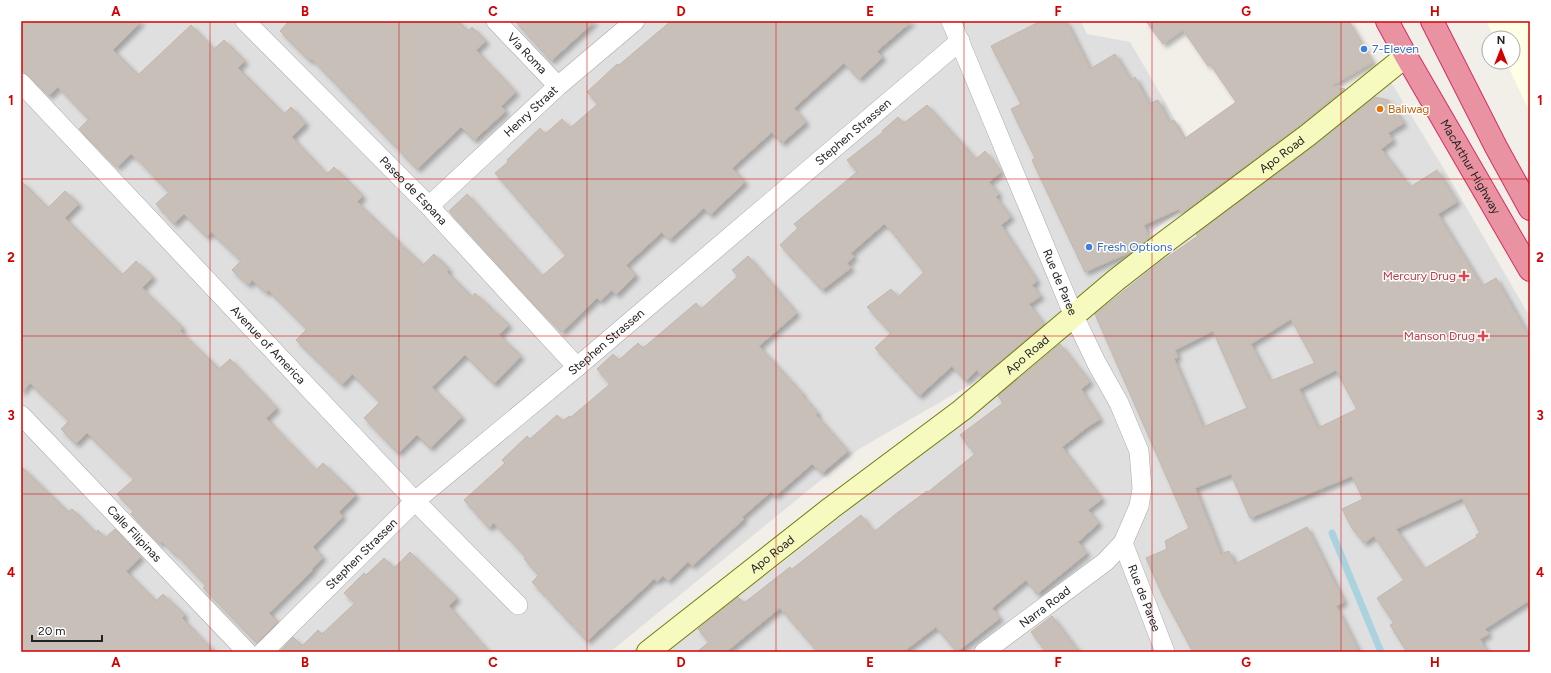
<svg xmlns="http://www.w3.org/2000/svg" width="1551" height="673" font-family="Figtree,sans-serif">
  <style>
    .residential { fill: #e0dfdf }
    .education { fill: #ffffe5 }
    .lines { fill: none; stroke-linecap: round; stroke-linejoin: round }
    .stream { stroke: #aad3df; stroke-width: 7 }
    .building { fill: #c7bfb8; stroke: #c4b6ab; fill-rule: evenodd; filter: url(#shadow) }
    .street-casing { stroke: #a9a9a9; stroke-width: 20 }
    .secondary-casing { stroke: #707d05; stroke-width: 24 }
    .highway-casing { stroke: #dc2a67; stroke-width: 24 }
    .street { stroke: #fff; stroke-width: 19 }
    .secondary { stroke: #f7fabf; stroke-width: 22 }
    .highway { stroke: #e892a2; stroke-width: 22 }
    .grid { fill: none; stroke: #d40000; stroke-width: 1; stroke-opacity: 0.55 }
    .shop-dot { fill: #3f7fe0; stroke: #fff; stroke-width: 1.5 }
    .food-dot { fill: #e8710a; stroke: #fff; stroke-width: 1.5 }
    .health-dot { fill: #e0444e; stroke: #fff; stroke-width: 1.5 }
    .labels { text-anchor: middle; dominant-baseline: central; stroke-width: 3; stroke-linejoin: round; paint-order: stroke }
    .shop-label { font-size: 12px; fill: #366cbe; stroke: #fff; text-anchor: start }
    .street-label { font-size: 12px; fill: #222; stroke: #fff }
    .food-label { font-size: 12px; fill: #c56008; stroke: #fff; text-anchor: start }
    .health-label { font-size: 12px; fill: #be3a42; stroke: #fff; text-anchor: end }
    .neatline { fill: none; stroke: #d40000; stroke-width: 1.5 }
    .grid-label { font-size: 13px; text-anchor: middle; font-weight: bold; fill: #d40000 }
  </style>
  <defs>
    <filter id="shadow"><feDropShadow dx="3.5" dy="3.5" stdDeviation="2" flood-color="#0004"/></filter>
  </defs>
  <rect width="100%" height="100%" fill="#f2efe9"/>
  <path class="residential" d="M21,21H1081L1087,34L1130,42L1213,184L1152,232L1099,281L977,381L859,449L610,652H21Z
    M1386,74L1447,174L1530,317V652H631L641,644L773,570L913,458L1227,178L1270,152Z"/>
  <path class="education" d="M1486,21H1530V112L1506,62H1513V38H1495Z"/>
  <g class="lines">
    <path class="stream" d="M1332,533L1381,652"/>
  </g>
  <path class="building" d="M21,21H142L113,50L138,75L191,25L214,49L224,40L245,61L238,68L284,114L291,107L306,123L292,137L327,174L334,167L363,196L357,202L423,265L434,254L449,269L447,272L472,297L475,293L509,325L499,335L521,356L494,384L465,355L432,387L462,417L430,448L417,435L398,453L364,418L380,402L352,374L342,385L296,340L307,329L268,290L266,293L252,280L248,285L232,270L241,261L211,232L207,237L184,214L174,224L156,204L169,192L138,160L131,154L117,167L79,129L89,119L58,87L49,96L21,69Z
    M289,21H458L468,31L472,27L486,41L476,50L516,92L501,106L506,111L474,140L461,127L417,169L312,59L310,61L280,31Z
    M515,21H595L551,61Z
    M671,21H912L877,51L883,57L859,79L844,63L794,108L806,122L782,143L772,132L732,168L745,182L710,215L704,208L669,240L662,232L626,265L636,275L616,295L612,290L600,301L597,298L562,332L532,302L449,211L467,194L542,276L566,255L495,173L508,162L507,160L540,128L545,134L562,119L570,128L598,104L587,92L617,64L619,65Z
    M1041,21H1066L1090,69L1115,54L1131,80L1135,77L1149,104L1158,100L1169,122L1174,120L1184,139L1236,102L1210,64L1208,66L1183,30L1163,44L1146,21H1349L1373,62L1331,86L1345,89L1300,125L1182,213L1179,209L1144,225L1149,238L1135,250L1085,272L1032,160L1035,158L1011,109L1021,104L991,46Z
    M1375,97L1388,100L1404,123L1388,133L1393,140L1381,149L1410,187L1437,170L1457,202L1438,214L1482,286L1496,278L1530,338V600L1485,629L1489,634L1480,639L1487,652H1407L1390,625L1394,623L1377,598L1404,580L1374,536L1364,543L1352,528L1342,509L1363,499L1352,476L1250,518L1231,474L1195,488L1221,554L1229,551L1235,564L1307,527L1344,602L1336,606L1359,652H1193L1163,596L1146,558L1167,549L1165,541L1189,528L1095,314L1159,263L1198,236L1196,234L1315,145ZM1291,319L1315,363L1270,381L1251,344ZM1213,331L1247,408L1203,427L1174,359L1178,357L1175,350ZM1336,370L1357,409L1318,428L1299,389ZM1462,498L1480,533L1476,535L1477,537L1424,569L1396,529Z
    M927,105L976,159L985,151L1001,172L989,182L999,194L996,197L1011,217L1001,225L1037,281L1032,285L1041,296L1029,304L1044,324L982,377L977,370L966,381L952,366L919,396L875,348L891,333L867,307L891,289L898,297L924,272L889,228L884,224L851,253L854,257L847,263L851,268L822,290L780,245L798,228L794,224L857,172L847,160L883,132L882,131L898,117L904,123Z
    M21,181L48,208L65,191L79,204L65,218L122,275L136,261L153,277L142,288L183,328L180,331L219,369L230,359L277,408L266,418L316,470L323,463L356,495L339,512L343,516L313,547L323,557L312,569L313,570L269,613L278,622L257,643L203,588L206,585L176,554L175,555L162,541L160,544L131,514L134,511L117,494L134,479L87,433L76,444L61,429L69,421L30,383L21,393Z
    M748,256L797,313L759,346L803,394L802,395L818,413L816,415L848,451L822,473L812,464L775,496L771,492L742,517L744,519L692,566L688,562L668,581L663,576L657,581L654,579L587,641L532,582L539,575L524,559L526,557L494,523L489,528L464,500L505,463L502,460L527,436L530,439L557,415L563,421L569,416L571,417L610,384L597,369L613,354L619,360L638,343L643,348L696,303L701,309L738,276L732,270Z
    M1060,344L1090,382L1081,389L1100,419L1086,428L1062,447L1102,499L1088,510L1099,523L1078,542L1087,553L1037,594L1026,580L992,608L1000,618L957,652L936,627L903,652H818L780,608L726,652H697L709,642L698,629L738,597L744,603L790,567L792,569L861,515L874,532L897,513L927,491L928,492L975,454L960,435L1003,403L998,396Z
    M21,466L68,512L72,509L96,533L98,530L105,538L115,529L141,557L126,571L156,601L163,594L185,615L182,618L215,652H21Z
    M410,552L457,598L449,606L489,652H279L293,637L302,646L318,630L322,634L355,603L344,593L364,573L366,575L384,558L394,568Z
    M1052,616L1079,652H1046L1031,632Z"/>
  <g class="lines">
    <defs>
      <g id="street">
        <path id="s1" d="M245,21L429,206L577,367"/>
        <path id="s2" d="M496,21L558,86"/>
        <path id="s3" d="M951,21L1074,316L1097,364L1119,403L1139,451L1142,489L1139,506L1123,543L1105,562L984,652"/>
        <path id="s4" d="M21,83L415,501L518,605"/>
        <path id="s5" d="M429,206L558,86L635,21"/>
        <path id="s6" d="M21,415L247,652"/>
        <path id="s7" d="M1123,543L1165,652"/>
        <path id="s8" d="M263,652L415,501L577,367L960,41"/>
      </g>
      <g id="secondary">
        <path id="s9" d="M648,652L831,508L962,410L1116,280L1161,245L1308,135L1406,56"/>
      </g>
      <g id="highway">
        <path id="s10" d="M1387,21L1406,56L1530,270"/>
        <path d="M1432,21L1496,147L1530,209"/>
      </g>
    </defs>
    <use href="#street" class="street-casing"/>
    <use href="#secondary" class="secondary-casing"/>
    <use href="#highway" class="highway-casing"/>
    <use href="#street" class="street"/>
    <use href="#secondary" class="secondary"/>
    <use href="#highway" class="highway"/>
  </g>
  <path class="grid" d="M210,21V652M399,21V652M587,21V652M776,21V652M964,21V652M1152,21V652M1341,21V652M21,179H1530M21,336H1530M21,494H1530"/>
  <g class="shop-dot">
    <circle cx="1364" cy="49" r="4"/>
    <circle cx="1089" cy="247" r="4"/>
  </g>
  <circle class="food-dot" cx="1380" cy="109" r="4"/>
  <g class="health-dot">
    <path d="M1462 270h4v4h4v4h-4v4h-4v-4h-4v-4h4z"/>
    <path d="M1481 330h4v4h4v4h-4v4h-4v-4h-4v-4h4z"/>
  </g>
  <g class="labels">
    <g class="shop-label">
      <text x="1372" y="49">7-Eleven</text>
      <text x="1097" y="247">Fresh Options</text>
    </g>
    <g class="street-label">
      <text stroke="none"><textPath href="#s2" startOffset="45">Via Roma</textPath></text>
      <text stroke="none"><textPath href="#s5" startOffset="139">Henry Straat</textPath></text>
      <text stroke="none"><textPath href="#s8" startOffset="787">Stephen Strassen</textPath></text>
      <text stroke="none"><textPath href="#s9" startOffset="806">Apo Road</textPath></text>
      <text stroke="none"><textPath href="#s10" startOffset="168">MacArthur Highway</textPath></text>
      <text stroke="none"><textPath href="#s1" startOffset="239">Paseo de Espana</textPath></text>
      <text stroke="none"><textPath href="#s3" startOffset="283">Rue de Paree</textPath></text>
      <text stroke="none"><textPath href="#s8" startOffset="463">Stephen Strassen</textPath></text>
      <text stroke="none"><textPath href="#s4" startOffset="360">Avenue of America</textPath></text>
      <text stroke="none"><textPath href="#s9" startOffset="482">Apo Road</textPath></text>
      <text stroke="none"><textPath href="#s6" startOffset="164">Calle Filipinas</textPath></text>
      <text stroke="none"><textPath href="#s8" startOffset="139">Stephen Strassen</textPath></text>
      <text stroke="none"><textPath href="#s9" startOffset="158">Apo Road</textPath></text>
      <text stroke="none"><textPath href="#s7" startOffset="59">Rue de Paree</textPath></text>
      <text transform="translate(1045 607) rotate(-37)">Narra Road</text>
    </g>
    <g class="food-label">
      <text x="1388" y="109">Baliwag</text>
    </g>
    <g class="health-label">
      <text x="1456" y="276">Mercury Drug</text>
      <text x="1475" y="336">Manson Drug</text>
    </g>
  </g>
  <rect width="1551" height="673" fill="none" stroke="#ffffff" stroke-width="44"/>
  <g transform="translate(1501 50)"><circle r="19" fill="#ffffff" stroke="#a7a7a7"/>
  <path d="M0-3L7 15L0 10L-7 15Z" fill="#d40000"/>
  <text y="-6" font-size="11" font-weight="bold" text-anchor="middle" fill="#222222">N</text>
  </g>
  <path d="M32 635v6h70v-6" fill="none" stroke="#222222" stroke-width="2"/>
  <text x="38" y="635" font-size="12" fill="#222222" stroke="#ffffff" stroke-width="3" paint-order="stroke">20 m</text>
  <rect x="22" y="22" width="1507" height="629" class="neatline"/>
  <g class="grid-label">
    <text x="116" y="16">A</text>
    <text x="305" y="16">B</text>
    <text x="493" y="16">C</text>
    <text x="681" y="16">D</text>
    <text x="870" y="16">E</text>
    <text x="1058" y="16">F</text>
    <text x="1246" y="16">G</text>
    <text x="1435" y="16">H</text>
    <text x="11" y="105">1</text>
    <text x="1540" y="105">1</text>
    <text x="11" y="262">2</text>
    <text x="1540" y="262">2</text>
    <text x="11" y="420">3</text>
    <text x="1540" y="420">3</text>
    <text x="11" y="577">4</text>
    <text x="1540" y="577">4</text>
    <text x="116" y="667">A</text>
    <text x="305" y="667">B</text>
    <text x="493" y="667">C</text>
    <text x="681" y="667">D</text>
    <text x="870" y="667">E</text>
    <text x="1058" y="667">F</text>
    <text x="1246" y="667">G</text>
    <text x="1435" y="667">H</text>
  </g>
</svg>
